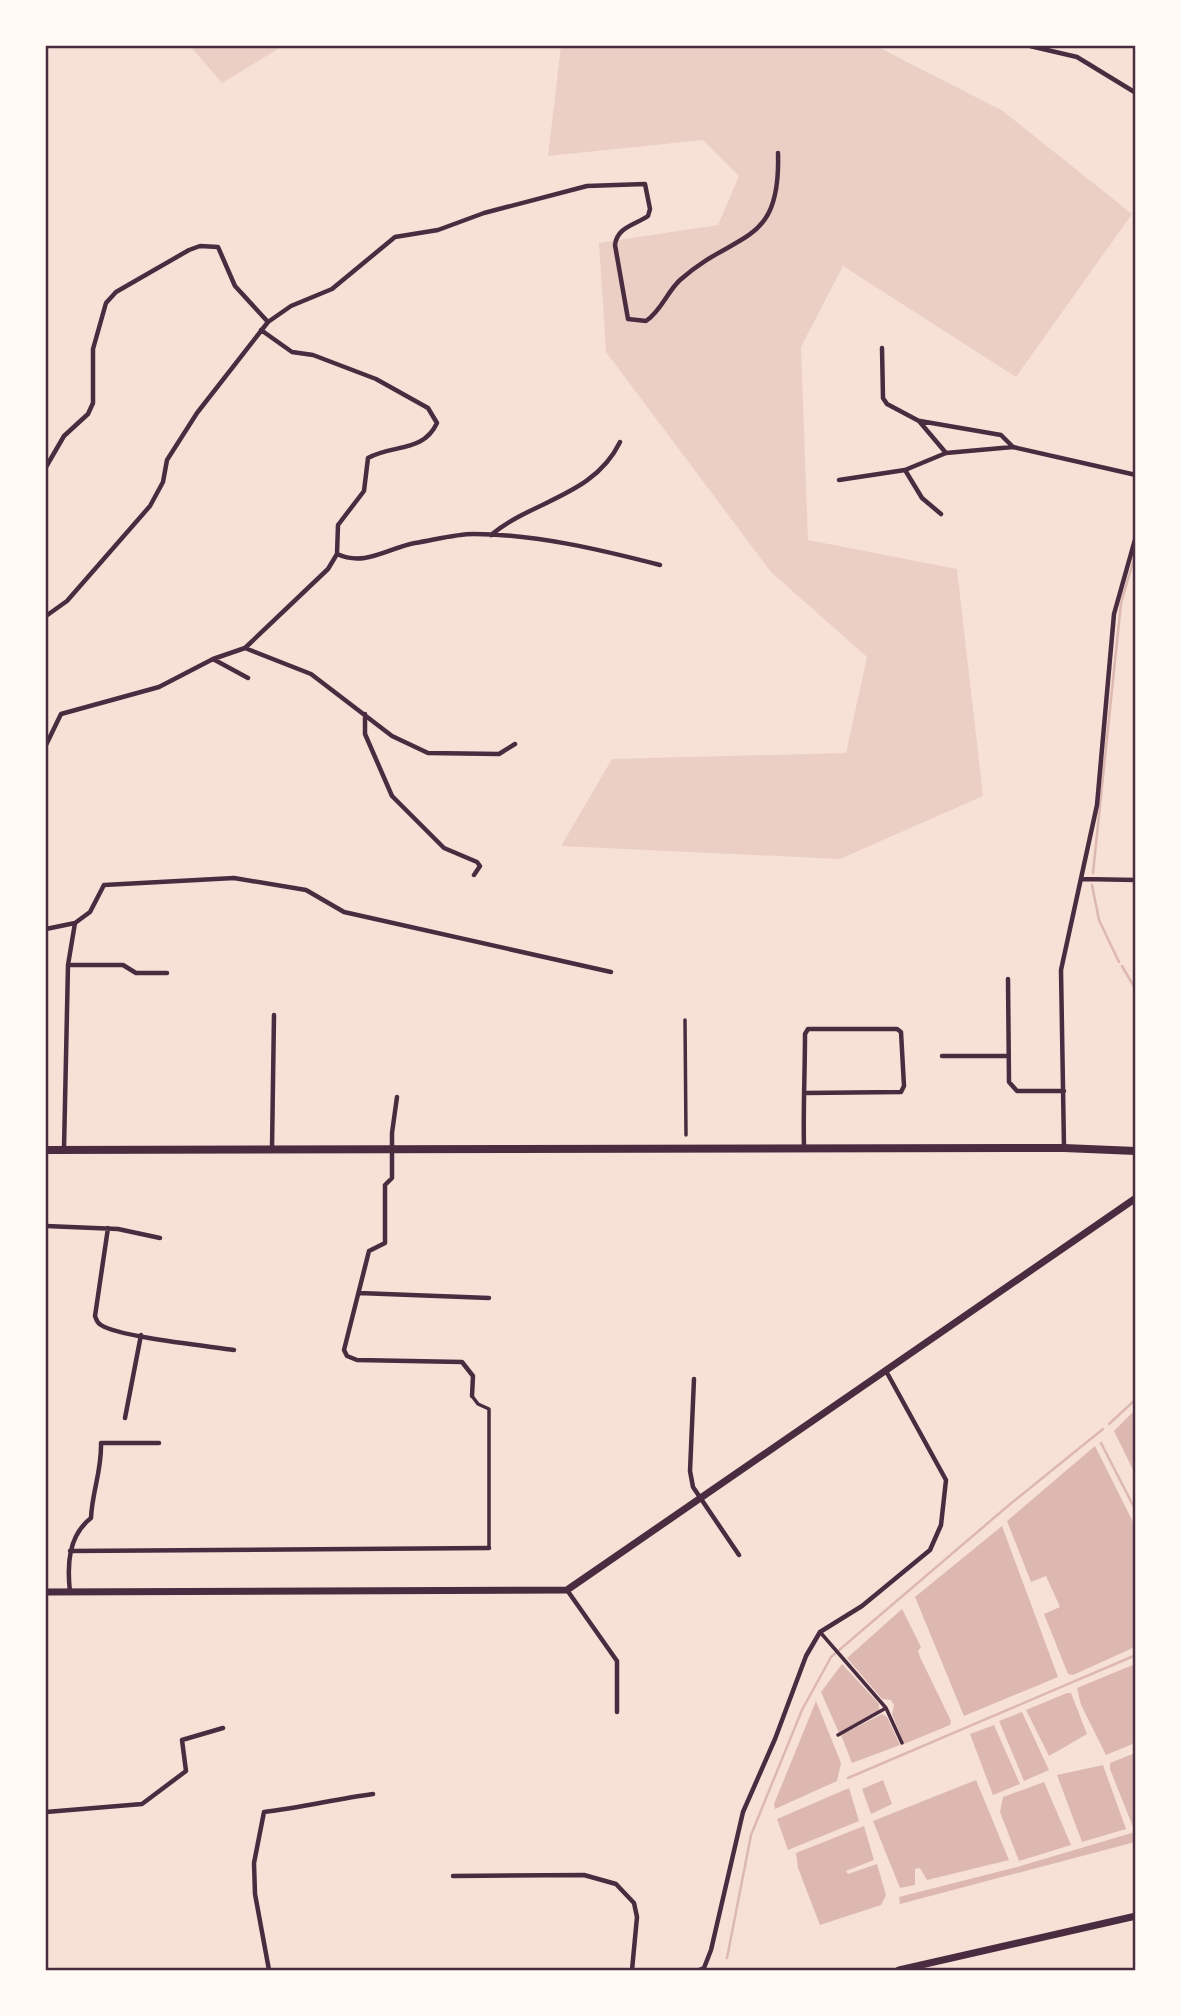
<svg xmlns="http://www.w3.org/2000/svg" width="1181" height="2016" font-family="Helvetica,sans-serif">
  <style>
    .green { fill: #ebcfc5 }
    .water { fill: #dcb8b0 }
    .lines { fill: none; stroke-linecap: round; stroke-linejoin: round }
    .stream { stroke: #dcb8b0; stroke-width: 2.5 }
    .pedestrian { stroke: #4a2c40; stroke-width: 3.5 }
    .minor { stroke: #4a2c40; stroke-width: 4.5 }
    .secondary { stroke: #4a2c40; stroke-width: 7 }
    .primary { stroke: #4a2c40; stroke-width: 8 }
    .neatline { fill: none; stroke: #4a2c40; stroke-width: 2.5 }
  </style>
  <rect width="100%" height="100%" fill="#f7e1d7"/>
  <path class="green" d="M190,46H283L222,83Z
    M561,46H876L1003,111L1132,214L1016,377L843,266L801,347L808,540L957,569L983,796L840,859L561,846L612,759L846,753L867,657L771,572L606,352L599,243L718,225L739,176L703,140L548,156Z"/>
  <path class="water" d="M1135,1410V1474L1114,1431Z
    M1095,1446L1135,1526V1647L1073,1675L1068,1674L1044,1614L1060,1607L1046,1576L1031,1582L1007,1521Z
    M1002,1526L1058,1677L964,1716L915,1597Z
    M902,1609L921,1647L918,1651L920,1657L951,1721L950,1725L904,1744L892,1714L894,1705L891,1700L882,1699L847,1658Z
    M842,1664L879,1704V1711L839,1733L821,1692Z
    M1135,1664V1743L1106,1755L1081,1705L1077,1688Z
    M1067,1693H1071L1087,1734L1049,1756L1026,1710Z
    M816,1701L841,1763L837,1781L775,1809L774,1804Z
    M1022,1712L1049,1770L1024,1781L999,1721Z
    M882,1714L887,1717L900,1745L852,1763L841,1735Z
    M994,1725L1020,1784L993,1795L970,1734Z
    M1135,1753L1136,1826L1133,1827L1110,1769V1763Z
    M1103,1765L1126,1829L1082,1842L1057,1775Z
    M883,1780L892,1804L871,1814L862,1789Z
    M976,1780L1009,1860L927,1880L920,1868L915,1869V1885L900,1888L873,1821Z
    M1044,1782L1071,1845L1019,1861L1000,1812L1003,1797Z
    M849,1788L859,1821L788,1850L777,1819Z
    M864,1826L874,1860L846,1871L848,1874L877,1864L886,1895L881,1905L820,1925L798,1868L796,1853Z
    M1135,1832V1842L900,1904L899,1897L1017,1867Z"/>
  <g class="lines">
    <path class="stream" d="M1093,873L1121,603L1136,552
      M1092,885L1099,920L1119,962
      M1122,966L1136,990
      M1109,1424L1136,1399
      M1101,1443L1136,1511
      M848,1778L1136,1655
      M727,1958L751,1835L802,1710L831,1657L1009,1505L1103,1429"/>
    <path class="pedestrian" d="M685,1020L686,1135
      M472,1396L478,1404L489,1409V1548
      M820,1632L886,1708L902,1743
      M838,1735L886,1708"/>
    <path class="minor" d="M1030,46L1077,57L1136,93
      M261,330L292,352L313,355L376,379L428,408L437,423C423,453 393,444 368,458L364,491L338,525L337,554
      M882,348L883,398L887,404L919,421L946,453
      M920,421L1001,435L1013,447
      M46,467L64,436L88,414L93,403V349L106,303L116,292L189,250L200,246L218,247L235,286L268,322
      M905,470L922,498L941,514
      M839,480L905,470L946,453L1013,447L1136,475
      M491,535C533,500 594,496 620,442
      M46,616L67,601L150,506L163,482L167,460L197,413L268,322L291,306L332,289L395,237L438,230L484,213L587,186L645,184L650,209L648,216C635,225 617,227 615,245L628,319L646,321C661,311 667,292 680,280C736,230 781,248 778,153
      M245,648L311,674L392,736L428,753L499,754L515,744
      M213,659L248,678
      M365,714V734L392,796L444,848L477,862L480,866L474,875
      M46,745L61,714L159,687L213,659L245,648L328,569L337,554C365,567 388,548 415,543C434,540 455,534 474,534C535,534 602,550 660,565
      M1082,879L1136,880
      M46,929L75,923L90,912L104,885L234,878L306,890L344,912L611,972
      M68,965H123L136,973H167
      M1008,979L1009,1082L1017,1091H1064
      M942,1056H1007
      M397,1097L392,1133V1178L385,1185V1243L369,1251L344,1350L347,1356L357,1360L462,1362L473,1376L472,1396
      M804,1147C803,1110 805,1072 805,1034L808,1029H897L901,1032L904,1086L901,1092L805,1093
      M1064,1147L1061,970L1097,805L1114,614L1136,536
      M64,1149L68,965L75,923
      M272,1149L274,1015
      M46,1226L118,1229L160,1238
      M108,1228L95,1316C97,1321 97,1323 101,1325C119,1337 208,1346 234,1350
      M359,1293L489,1298
      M694,1379L690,1471L693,1487L739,1555
      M125,1418L141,1335
      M70,1551L489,1548
      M567,1590L617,1661V1712
      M70,1592C67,1565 68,1536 91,1518C92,1492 102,1470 101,1443H159
      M46,1812L142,1804L186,1771L182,1740L223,1728
      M453,1876L584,1875L616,1884L634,1903L637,1917L632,1970
      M269,1970L255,1894L254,1863L264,1812C301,1808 335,1799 373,1794
      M699,1970L704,1968L711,1950L743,1812L775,1739L806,1656L820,1632L862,1606L930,1550L941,1525L946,1480L886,1371"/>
    <path class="secondary" d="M46,1592L567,1590L1136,1198
      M899,1970L1136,1916"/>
    <path class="primary" d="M46,1150L1064,1148L1136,1151"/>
  </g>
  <rect width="1181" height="2016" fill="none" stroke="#fffaf5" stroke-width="94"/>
  <rect x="47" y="47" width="1087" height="1922" class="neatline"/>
</svg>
